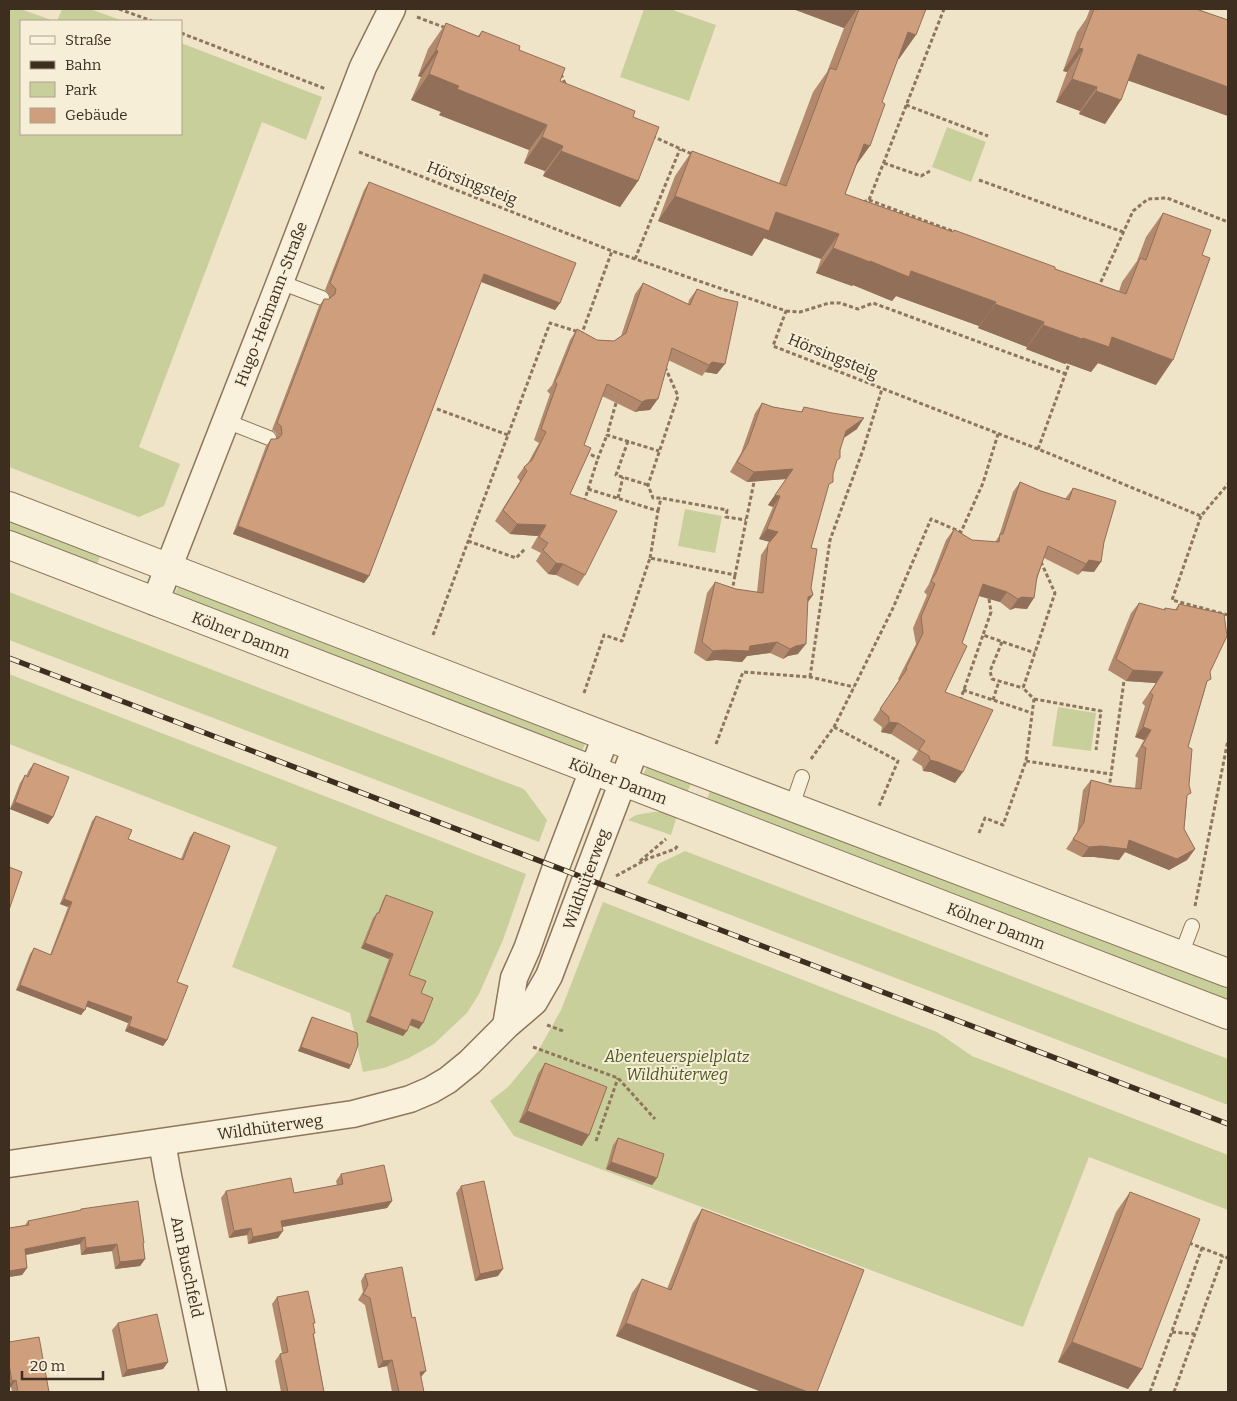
<svg xmlns="http://www.w3.org/2000/svg" width="1237" height="1401" font-family="Bitter,serif">
  <style>
    .green { fill: #c9cf9b }
    .lines { fill: none; stroke-linecap: round; stroke-linejoin: round }
    .service-casing { stroke: #8d765c; stroke-width: 16 }
    .minor-casing { stroke: #8d765c; stroke-width: 29 }
    .tertiary-casing { stroke: #8d765c; stroke-width: 30 }
    .path { stroke: #8d765c; stroke-width: 3; stroke-dasharray: 4 2.5; stroke-linecap: butt }
    .service { stroke: #faf1dc; stroke-width: 14 }
    .minor { stroke: #faf1dc; stroke-width: 26 }
    .tertiary { stroke: #faf1dc; stroke-width: 28 }
    .rail-casing { stroke: #3d2e20; stroke-width: 5.5 }
    .rail { stroke: #f7eed8; stroke-width: 4; stroke-dasharray: 11; stroke-linecap: butt }
    .wall { fill: #b2896c }
    .shaded-wall { fill: #916f58 }
    .building { fill: #cf9f7d; stroke: #916f58 }
    .labels { text-anchor: middle; dominant-baseline: central; stroke-width: 4; stroke-linejoin: round; paint-order: stroke }
    .street-label { font-size: 16px; fill: #3d2e20; stroke: #f7eed8 }
    .park-label { font-size: 16px; font-style: italic; fill: #4d5a26; stroke: #f7eed8 }
  </style>
  <rect width="100%" height="100%" fill="#f0e4c8"/>
  <path class="green" d="M9,9H21L54,21H21V134H181V43L322,97L306,140L262,122L139,447L180,464L164,506L139,517L9,467Z
    M62,9H90L123,21H57Z
    M644,9H670L716,25L689,101L620,77Z
    M947,127L986,142L971,182L932,167Z
    M685,509L722,516L715,553L678,546Z
    M9,519L101,554L95,570L9,536Z
    M179,585L585,743L582,752L173,597Z
    M9,592L524,789L547,820L539,842L9,640Z
    M9,674L526,874L503,940L479,994L467,1013L434,1044L409,1058L384,1068L363,1072L350,1013L232,967L277,847L9,744Z
    M1058,707L1096,713L1091,751L1052,746Z
    M647,766L692,781L686,795L643,775Z
    M711,788L1228,986V1003L706,802Z
    M653,812H660L677,816L671,835L628,820L636,815Z
    M685,851L1228,1059V1105L647,883L658,864Z
    M603,902L937,1032L972,1056L1228,1155V1210L1089,1157L1023,1327L603,1170L514,1136L490,1101L508,1087L538,1051L561,1010Z"/>
  <g class="lines">
    <defs>
      <path id="service" d="M280,282L322,298
        M226,421L269,438
        M792,806L802,777
        M1181,955L1192,926"/>
      <path id="minor" d="M155,602L280,282L363,67L392,9
        M506,1026L514,978L527,949L556,867L606,736
        M162,1142L168,1176L213,1392
        M9,1164L353,1114L410,1099L431,1090L448,1080L470,1062L506,1026L534,1002L549,976L636,747"/>
      <path id="tertiary" d="M9,506L587,729L1228,973
        M9,545L1228,1015"/>
    </defs>
    <use href="#service" class="service-casing"/>
    <use href="#minor" class="minor-casing"/>
    <use href="#tertiary" class="tertiary-casing"/>
    <path class="path" d="M119,9L152,21
      M417,17L446,28
      M181,33L326,89
      M561,74L566,86
      M906,105L988,136
      M652,136L694,155
      M359,152L612,251L786,311L773,346L1038,449L1201,516L1228,484
      M884,163L921,176L930,171
      M979,180L1123,232
      M869,200L955,232
      M863,202L869,200L944,9
      M635,259L680,149
      M1097,285L1099,286L1133,211L1148,199L1167,198L1228,222
      M786,311L800,312L829,303H840L858,309L873,303L1066,374
      M665,367L678,396L648,485L653,498H661L727,510L726,517L746,520
      M616,403L607,435L659,451
      M437,409L508,435
      M628,441L616,475L648,485
      M1038,449L1069,364
      M585,452L598,458L607,435
      M588,489L658,511L650,558
      M618,498L623,477
      M584,502L598,458
      M658,511L661,498
      M1201,516L1172,600L1228,615
      M468,541L516,558L526,548
      M732,592L735,575
      M989,599L991,612L983,635L1035,653
      M433,635L550,323L582,333L612,251
      M1002,642L990,671L992,679L1023,688
      M810,677L830,540L863,450L882,389
      M963,690L1032,713
      M584,693L604,635L622,641L650,558L735,575L754,482
      M1034,699L1101,711L1096,750
      M993,700L999,681
      M960,701L983,635
      M834,727L898,761L879,806
      M716,744L743,672L810,677L854,687
      M811,759L834,727L854,687L893,608L931,519L961,532L983,483L998,434
      M1026,761L1110,774
      M1109,789L1124,681
      M979,833L985,818L1003,825L1026,761L1034,699L1023,688L1055,593L1041,562
      M640,861L666,839
      M616,876L647,859L675,849L679,844
      M1195,906L1228,740
      M547,1025L563,1031
      M533,1047L618,1078L655,1119
      M596,1141L618,1078
      M1189,1243L1228,1258
      M1172,1332L1195,1334
      M1150,1392L1202,1248
      M1174,1392L1223,1256"/>
    <use href="#service" class="service"/>
    <use href="#minor" class="minor"/>
    <use href="#tertiary" class="tertiary"/>
    <defs>
      <path id="rail" d="M9,658L1228,1124"/>
    </defs>
    <use href="#rail" class="rail-casing"/>
    <use href="#rail" class="rail"/>
  </g>
  <path class="wall" d="M793,9H926L899,59H898L845,194L953,232L954,230L1055,269L1119,291L1122,282L1137,261L1146,237L1163,213L1156,385L1098,363L1091,372L1066,363L1065,364L1026,349L1027,347L978,328L979,326L896,296L892,301L853,285L852,286L816,273L821,259L764,238L752,256L658,221L675,176L692,151L779,183L813,92L827,72L844,28Z
    M1090,9H1196L1228,20V116L1128,80L1121,100L1105,124L1079,114L1080,111L1056,102L1067,72L1063,71L1077,32L1086,19Z
    M446,23L478,36L482,31L519,50L560,81L633,117L638,181L620,207L543,176L545,171L524,163L529,150L439,115L441,112L411,100L421,77L418,76L428,49Z
    M369,182L560,303L555,310L481,282L369,576L364,583L233,534L266,446L271,439H277L276,433L272,430L319,306L324,299H329L330,298V296L325,290L364,190Z
    M643,283L688,304L689,300L697,289L717,374L705,372L702,376L668,360L650,410L639,411L635,412L602,396L584,445L570,494L585,575L578,586L556,575L548,574L536,561L541,553L531,548L538,536L510,534L495,521L520,481L517,477L524,467L528,463L539,443L534,440L550,394L547,391L552,385L570,340L577,329L597,340L614,341L621,336L635,294Z
    M762,403L773,407L801,412L804,407L857,429L843,438L836,464L827,490L811,548V588L813,595L807,603L798,654L788,656L783,659L770,653L747,656L742,662L716,660L706,661L694,653L707,593L715,582L736,589L757,592L761,555L770,542L759,539L773,507L768,505L786,479L747,482L730,472L741,453L755,413Z
    M1020,482L1041,491L1065,499L1073,488L1094,572L1082,571L1078,575L1044,558L1027,609L1015,608L1010,610L1000,602L979,596L945,692L955,783L931,772L923,771L922,766L912,760L918,751L891,734L881,732L882,727L873,720L899,680L898,679L916,644L913,628L927,595L924,592L929,584L946,540L954,529L972,540L995,542L999,536L1013,492Z
    M1139,603L1163,610L1165,608L1175,610L1179,604L1210,672L1188,747L1187,800L1184,829L1195,849L1187,860L1169,870L1125,852L1119,860L1094,857H1082L1066,849L1077,833L1083,790L1091,780L1113,786L1135,789L1138,758L1135,756L1144,740L1135,737L1145,706L1142,703L1156,683L1126,681L1108,670L1131,613Z
    M34,763L53,817L48,824L10,809L20,783L25,775L26,776L29,770Z
    M96,816L128,839L181,859L190,837L194,832L177,982L167,1040L163,1046L125,1031L128,1023L86,1006L81,1015L16,990L30,954L34,948L50,955L68,907L60,904L92,821Z
    M386,895L409,975L421,993L419,1029L409,1025L407,1031L403,1036L366,1022L389,959L361,948L373,918L377,913H378L383,900Z
    M312,1017L351,1065L349,1069L298,1051L310,1020Z
    M545,1063L582,1146L519,1122L538,1074Z
    M618,1138L657,1178L652,1185L606,1169L613,1145Z
    M341,1174L392,1201L387,1208L282,1227L278,1238L248,1244L247,1235L229,1238L221,1198L226,1191L294,1193L337,1185L336,1181Z
    M461,1186L498,1276L475,1281L456,1193Z
    M1130,1192L1142,1369L1128,1389L1058,1362L1116,1212Z
    M81,1209L143,1245L145,1259L140,1266L115,1269L112,1251L81,1255L80,1244L26,1255L27,1268L22,1275L9,1277V1228L25,1225L28,1221L80,1211Z
    M702,1209L817,1392H762L616,1336L632,1293L642,1279L667,1289L693,1223Z
    M365,1274L421,1378L424,1392H392L387,1366L378,1368L365,1305L358,1300L363,1292L361,1281Z
    M277,1297L313,1325L314,1335L324,1392H281L275,1361L280,1354L282,1353L272,1304Z
    M118,1323L168,1362L163,1369L122,1377L112,1330Z
    M9,1342L49,1392H12L11,1387L9,1388Z"/>
  <path class="shaded-wall" d="M793,9H857L844,28Z
    M908,32L916,35L899,59L891,56Z
    M1079,48L1083,49L1067,72L1063,71Z
    M436,50L438,51L421,77L418,76Z
    M1138,54L1228,87V116L1121,78Z
    M429,74L459,86L441,112L411,100Z
    M1072,79L1097,87L1080,111L1056,102Z
    M457,89L547,125L529,150L439,115Z
    M1096,91L1121,100L1105,124L1079,114Z
    M542,137L563,146L545,171L524,163Z
    M864,144L870,146L852,171Z
    M561,151L638,181L620,207L543,176Z
    M675,196L776,212L839,234L821,259L764,238L752,256L658,221Z
    M833,248L870,261L911,271L996,302L979,326L896,296L892,301L853,285L852,286L816,273Z
    M484,274L560,303L555,310L479,281Z
    M995,304L1044,322L1027,347L978,328Z
    M1043,325L1083,338L1112,337L1173,360L1156,385L1098,363L1091,372L1066,363L1065,364L1026,349Z
    M712,362L725,364L717,374L705,372L702,376Z
    M658,399L650,410L639,411L635,412L642,402L646,400Z
    M864,418L857,429L838,442L846,431Z
    M793,469L786,479L747,482L754,472Z
    M775,495L780,496L773,507L768,505Z
    M517,524L546,525L538,536L510,534Z
    M238,526L369,576L364,583L233,534Z
    M767,529L778,532L770,542L759,539Z
    M1089,560L1101,562L1094,572L1082,571L1078,575Z
    M556,563L563,564L556,575L548,574Z
    M983,584L1007,592L1000,602L976,595Z
    M813,595L805,606L808,597Z
    M1022,597L1034,598L1027,609L1015,608L1010,610L1018,599Z
    M777,642L770,653L747,656L742,662L716,660L706,661L713,651Z
    M806,644L798,654L788,656L783,659L790,649L796,646Z
    M1133,670L1163,672L1156,683L1126,681Z
    M889,722L898,723L891,734L881,732Z
    M1143,727L1151,730L1144,740L1135,737Z
    M930,760L938,762L963,772L955,783L931,772L923,771Z
    M15,802L53,817L48,824L10,809Z
    M1129,840L1195,849L1187,860L1169,870L1125,852L1119,860L1094,857H1082L1089,847Z
    M64,899L72,902L68,907L60,904Z
    M365,943L393,954L389,959L361,948Z
    M20,985L85,1010L81,1015L16,990Z
    M88,1001L132,1017L128,1023L85,1006Z
    M370,1016L407,1031L403,1036L366,1022Z
    M412,1019L423,1023L419,1029L408,1024Z
    M129,1026L167,1040L163,1046L125,1031Z
    M301,1047L351,1065L349,1069L298,1051Z
    M527,1111L589,1135L582,1146L519,1122Z
    M611,1162L657,1178L652,1185L606,1169Z
    M392,1201L387,1208L276,1228L281,1221Z
    M251,1228L247,1235L229,1238L234,1231Z
    M283,1231L278,1238L248,1244L253,1237Z
    M85,1237L80,1244L20,1256L25,1249Z
    M117,1244L112,1251L81,1255L86,1248Z
    M145,1259L140,1266L115,1269L120,1262Z
    M27,1268L22,1275L9,1277V1271Z
    M503,1269L498,1276L475,1281L480,1274Z
    M626,1323L808,1392H762L616,1336Z
    M1072,1342L1142,1369L1128,1389L1058,1362Z
    M392,1360L387,1366L378,1368L383,1361Z
    M168,1362L163,1369L122,1377L127,1370Z
    M426,1371L421,1377L420,1372Z
    M16,1380L11,1387L9,1388V1385L12,1381Z"/>
  <path class="building" d="M859,9H926L916,35L908,32L882,102L885,104L870,146L864,144L845,194L953,232L954,230L1055,267V269L1126,294L1140,258L1146,260L1163,213L1211,230L1202,255L1210,258L1173,360L1112,337L1109,347L1083,338L1082,339L1043,325L1044,322L995,304L996,302L911,271L909,277L870,261V262L833,248L839,234L776,212L769,231L675,196L692,151L786,186L830,68L836,70Z
    M1094,9L1097,10L1098,9H1196L1228,20V87L1138,54L1121,100L1096,91L1097,87L1072,79L1083,49L1079,48Z
    M446,23L479,37L482,31L520,46L519,50L565,68L560,81L635,111L633,117L659,127L638,181L561,151L563,146L542,137L547,125L457,89L459,86L429,74L438,51L436,50Z
    M369,182L576,263L560,303L484,274L369,576L238,526L271,439H275L279,438L282,434L281,426L277,423L324,299H329L335,294L336,289L330,283Z
    M643,283L690,305L697,289L721,298L738,302L725,364L712,362L709,365L672,348L658,399L646,400L642,402L607,384L584,445L591,448L570,494L617,511L585,575L563,564L556,563L543,550L548,543L539,537L546,525L517,524L503,510L527,471L524,467L532,460L546,432L541,429L557,384L555,381L559,374L577,329L597,340L614,341L626,333Z
    M762,403L773,407L802,412L804,407L832,413L864,418L846,431L840,450V458L837,460L833,474V482L829,484L811,548L817,549L811,588L813,595L808,597L806,644L796,646L790,649L777,642L750,646L749,651L724,650L713,651L702,642L715,582L736,589L763,593L768,544L778,532L767,529L780,496L775,495L793,469L754,472L737,462L748,443Z
    M1020,482L1041,491L1069,500L1073,488L1116,501L1104,542L1101,562L1089,560L1086,564L1048,546L1037,577L1034,598L1022,597L1018,599L1007,592L983,584L962,643L967,646L945,692L993,710L963,772L938,762L930,760L929,756L919,750L925,741L898,723L889,722V717L880,709L907,669L906,668L923,633L921,617L935,584L931,581L936,573L954,529L972,540L999,542L1000,534H1003Z
    M1139,603L1165,610V608L1177,610L1179,604L1224,614L1227,636L1210,672L1211,679L1207,681L1188,747L1192,749L1189,785L1191,793L1187,795L1184,829L1195,849L1177,859L1129,840L1127,849L1101,846L1089,847L1073,839L1084,822L1091,780L1113,786L1141,789L1146,748L1142,746L1151,730L1143,727L1153,695L1150,693L1163,672L1133,670L1116,659Z
    M34,763L69,777L53,817L15,802L25,775L28,777Z
    M96,816L132,830L128,839L183,860L194,832L230,846L177,982L188,986L167,1040L129,1026L132,1017L88,1001L85,1010L20,985L34,948L51,955L72,902L64,899Z
    M9,867L22,872L9,910Z
    M386,895L433,912L409,975L426,981L421,993L433,998L423,1023L412,1019L407,1031L370,1016L393,954L365,943L377,913H379Z
    M312,1017L357,1033L358,1045L351,1065L301,1047Z
    M545,1063L607,1087L589,1135L527,1111Z
    M618,1138L664,1154L657,1178L611,1162Z
    M384,1165L392,1201L281,1221L283,1231L253,1237L251,1228L234,1231L226,1191L291,1178L294,1193L343,1184L341,1174Z
    M484,1181L503,1269L480,1274L461,1186Z
    M1130,1192L1200,1219L1142,1369L1072,1342Z
    M138,1201L144,1243H143L145,1259L120,1262L117,1244L86,1248L85,1237L25,1249L27,1268L9,1271V1228L29,1225L28,1221L81,1210V1209Z
    M702,1209L864,1270L817,1392H808L626,1323L642,1279L671,1290Z
    M402,1267L412,1318L415,1317L426,1371L420,1372L424,1392H399L392,1360L383,1361L370,1298L363,1294L368,1285L365,1274Z
    M308,1291L315,1323H313L315,1333L313,1334L324,1392H288L280,1354L288,1352L277,1297Z
    M157,1314L168,1362L127,1370L118,1323Z
    M39,1337L49,1392H18L16,1380L12,1381L9,1365V1342Z"/>
  <g class="labels">
    <g class="street-label">
      <text transform="translate(472 183) rotate(21)">Hörsingsteig</text>
      <text transform="translate(271 304) rotate(-69)">Hugo-Heimann-Straße</text>
      <text transform="translate(833 356) rotate(22)">Hörsingsteig</text>
      <text transform="translate(241 635) rotate(21)">Kölner Damm</text>
      <text transform="translate(618 781) rotate(21)">Kölner Damm</text>
      <text transform="translate(586 879) rotate(-70)">Wildhüterweg</text>
      <text transform="translate(996 926) rotate(21)">Kölner Damm</text>
      <text transform="translate(270 1127) rotate(-8)">Wildhüterweg</text>
      <text transform="translate(187 1267) rotate(78)">Am Buschfeld</text>
    </g>
    <g class="park-label">
      <text x="677" y="1056">Abenteuerspielplatz<tspan x="677" dy="18">Wildhüterweg</tspan></text>
    </g>
  </g>
  <rect width="1237" height="1401" fill="none" stroke="#3d2e20" stroke-width="20"/>
  <rect x="20" y="20" width="162" height="115" fill="#f7eed8" stroke="#ada18e"/>
  <rect x="30" y="36" width="25" height="8" fill="#faf1dc" stroke="#ada18e"/>
  <text x="65" y="45" font-size="15" fill="#3d2e20">Straße</text>
  <rect x="30" y="61" width="25" height="8" fill="#3d2e20" stroke="#ada18e"/>
  <text x="65" y="70" font-size="15" fill="#3d2e20">Bahn</text>
  <rect x="30" y="82" width="25" height="15" fill="#c9cf9b" stroke="#ada18e"/>
  <text x="65" y="95" font-size="15" fill="#3d2e20">Park</text>
  <rect x="30" y="108" width="25" height="15" fill="#cf9f7d" stroke="#ada18e"/>
  <text x="65" y="120" font-size="15" fill="#3d2e20">Gebäude</text>
  <path d="M22 1371v8h81v-8" fill="none" stroke="#3d2e20" stroke-width="2.5"/>
  <text x="30" y="1371" font-size="15" fill="#3d2e20" stroke="#f7eed8" stroke-width="4" paint-order="stroke">20 m</text>
</svg>
